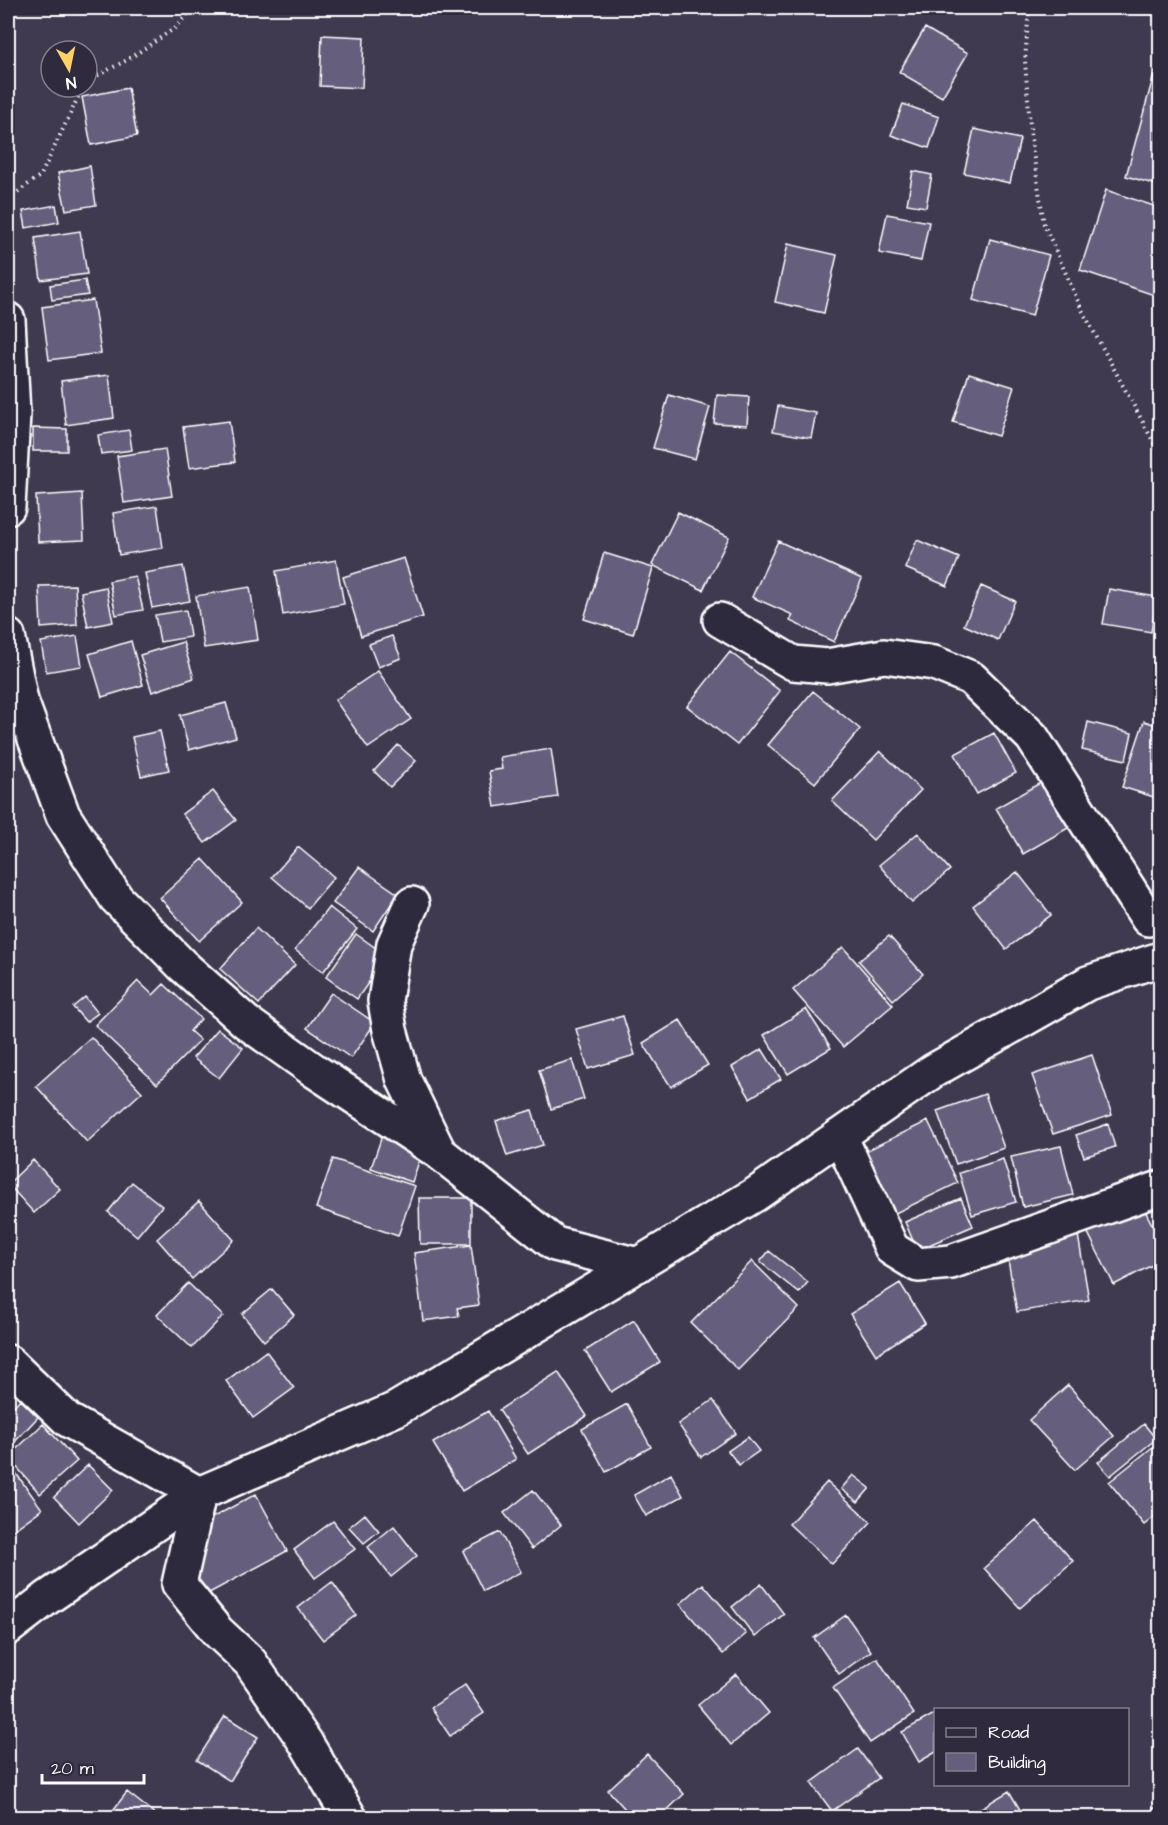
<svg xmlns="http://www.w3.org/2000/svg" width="1168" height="1825" font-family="'Architects Daughter',sans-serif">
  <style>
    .building { fill: #655f7d; stroke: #fff; stroke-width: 1.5 }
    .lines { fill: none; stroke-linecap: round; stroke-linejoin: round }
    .street-casing { stroke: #fff; stroke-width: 38 }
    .secondary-casing { stroke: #fff; stroke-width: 38 }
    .path { stroke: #fff; stroke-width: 4; stroke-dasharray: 1.5 4.5; stroke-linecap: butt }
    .street { stroke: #2f2a3d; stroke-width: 33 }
    .secondary { stroke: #2f2a3d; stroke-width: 33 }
  </style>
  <rect width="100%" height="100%" fill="#3f3a50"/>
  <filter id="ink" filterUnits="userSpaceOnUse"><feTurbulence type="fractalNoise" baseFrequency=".0167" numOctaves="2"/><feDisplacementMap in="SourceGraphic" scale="12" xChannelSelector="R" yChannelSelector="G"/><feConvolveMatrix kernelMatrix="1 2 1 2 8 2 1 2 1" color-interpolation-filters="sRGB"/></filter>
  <g filter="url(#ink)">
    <path class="building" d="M925,28L968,53L942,97L899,72Z
      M322,35L364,37L362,88L320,86Z
      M1155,71L1160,73V186L1126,176Z
      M128,88L137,136L91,145L82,97Z
      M903,104L939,117L929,148L891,135Z
      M974,129L1020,139L1010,183L964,173Z
      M90,166L96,205L66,210L58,173Z
      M913,171L932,175L926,207L907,204Z
      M1106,190L1160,208V297L1080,270Z
      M56,205L59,222L26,228L23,211Z
      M887,214L929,222L921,261L879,253Z
      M80,231L87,274L41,280L35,238Z
      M990,239L1049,255L1032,316L973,300Z
      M788,244L837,255L824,313L775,302Z
      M85,280L88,295L52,300L50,285Z
      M93,300L101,353L49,360L42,307Z
      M969,373L1014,387L998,436L953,422Z
      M109,375L114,418L66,425L61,381Z
      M669,395L710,407L695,459L653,448Z
      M717,395L749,397L747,425L714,423Z
      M778,406L816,413L811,438L773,431Z
      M229,421L235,462L189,468L183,427Z
      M33,428L67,429V451H33Z
      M129,430L132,450L101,454L98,435Z
      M165,449L172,496L124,503L117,456Z
      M82,493L84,540L38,542L36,496Z
      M157,506L163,548L119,555L113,513Z
      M678,512L729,537L703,590L652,565Z
      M917,540L959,558L947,586L905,568Z
      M778,541L862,579L834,642L790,621L793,615L752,597Z
      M604,553L653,568L633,634L584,619Z
      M404,558L423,617L361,636L343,577Z
      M336,560L344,604L283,615L276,571Z
      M183,566L190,601L152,608L145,573Z
      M135,576L143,610L116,615L109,581Z
      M75,585L77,625L41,628L39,586Z
      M981,586L1015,601L998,640L964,625Z
      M106,587L113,622L88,627L81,592Z
      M250,587L258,640L204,648L196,596Z
      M1109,589L1157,597L1151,632L1103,624Z
      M186,610L190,637L160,642L155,615Z
      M77,636L82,666L46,672L41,642Z
      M392,636L401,658L378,667L369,644Z
      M131,641L143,685L102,697L89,654Z
      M183,642L194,678L152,692L140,655Z
      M730,652L780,691L737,745L687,706Z
      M378,671L411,719L368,748L335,700Z
      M813,691L860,729L815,783L768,745Z
      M226,703L236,737L189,750L180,715Z
      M1144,721L1160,726V799L1122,787Z
      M1088,722L1132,733L1126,760L1082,750Z
      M160,731L169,770L141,776L132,737Z
      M994,733L1016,773L977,794L955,754Z
      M398,745L416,761L390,787L374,771Z
      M551,749L558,797L495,807L489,771L502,769L500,757Z
      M880,751L921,790L873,840L832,801Z
      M1049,778L1075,824L1023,854L996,808Z
      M213,791L236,820L205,843L182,814Z
      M918,833L950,870L912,903L879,865Z
      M298,847L334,877L308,908L272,877Z
      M203,859L242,902L199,941L160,898Z
      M359,867L398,894L373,931L333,903Z
      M1017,872L1051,915L1006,949L973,906Z
      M329,907L357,929L323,972L295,950Z
      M256,928L295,965L259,1004L220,969Z
      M356,934L387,956L357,999L326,977Z
      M889,936L923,974L893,1000L859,961Z
      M843,947L893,1005L843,1047L793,990Z
      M138,981L153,995L164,984L201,1019L190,1031L200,1040L157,1084L95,1025Z
      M331,993L375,1023L351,1058L307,1028Z
      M85,997L98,1013L86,1022L73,1007Z
      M806,1009L831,1048L788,1074L764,1035Z
      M623,1016L635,1055L588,1069L576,1029Z
      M680,1020L708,1065L671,1087L643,1043Z
      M218,1029L243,1048L219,1078L193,1058Z
      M91,1037L142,1092L87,1142L36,1086Z
      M762,1049L781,1079L750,1098L732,1067Z
      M1092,1055L1112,1115L1053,1134L1032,1075Z
      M572,1060L584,1099L551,1109L539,1070Z
      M985,1094L1004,1148L956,1164L937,1111Z
      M532,1110L543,1145L507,1156L496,1121Z
      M928,1121L958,1183L885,1218L855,1156Z
      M1108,1124L1115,1147L1084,1157L1076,1135Z
      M383,1133L424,1147L412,1182L371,1168Z
      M1061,1146L1073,1195L1023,1207L1011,1157Z
      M333,1159L415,1186L398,1236L316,1208Z
      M1003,1159L1016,1202L972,1215L959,1173Z
      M33,1160L60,1189L34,1213L8,1184Z
      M132,1182L162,1206L137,1236L108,1212Z
      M419,1198H471V1244H420Z
      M961,1198L973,1226L917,1250L905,1222Z
      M1139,1199L1160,1240V1261L1114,1285L1085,1227Z
      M199,1201L234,1240L192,1279L157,1239Z
      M1078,1235L1089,1300L1017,1312L1006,1248Z
      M471,1245L479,1305L457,1308L459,1316L423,1321L414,1253Z
      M769,1251L808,1282L799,1293L760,1262Z
      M752,1261L799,1308L738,1370L691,1323Z
      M188,1283L223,1316L192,1348L157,1315Z
      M900,1283L925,1323L876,1355L850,1314Z
      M272,1289L294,1315L264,1341L242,1314Z
      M634,1320L660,1362L611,1392L585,1351Z
      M266,1351L294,1388L253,1418L226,1381Z
      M558,1372L587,1416L528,1454L499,1410Z
      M1068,1385L1114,1436L1075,1470L1029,1420Z
      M20,1399L38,1417L8,1449V1413Z
      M713,1400L736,1433L701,1457L678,1424Z
      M627,1404L651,1447L606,1472L582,1429Z
      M488,1411L516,1459L462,1491L433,1443Z
      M43,1424L77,1461L40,1494L8,1457Z
      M1144,1424L1156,1439L1110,1476L1098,1462Z
      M748,1437L759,1451L739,1465L728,1451Z
      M1160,1441V1512L1144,1525L1109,1482Z
      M88,1465L113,1490L79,1523L54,1497Z
      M15,1472L42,1509L8,1534V1477Z
      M671,1474L683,1496L646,1516L634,1495Z
      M853,1475L870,1488L858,1502L841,1489Z
      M827,1482L871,1522L832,1564L789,1524Z
      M533,1490L561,1525L532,1549L504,1513Z
      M256,1494L287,1551L200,1598L169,1541Z
      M365,1514L379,1531L364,1543L349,1527Z
      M333,1521L355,1549L315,1578L294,1550Z
      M1037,1521L1073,1561L1020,1608L984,1568Z
      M394,1526L417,1556L391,1577L368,1547Z
      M500,1532L521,1572L483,1591L463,1551Z
      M332,1582L356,1615L323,1640L298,1608Z
      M703,1584L746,1634L723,1654L680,1604Z
      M761,1584L784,1614L755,1637L732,1607Z
      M846,1615L871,1651L839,1674L814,1638Z
      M877,1658L914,1714L870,1743L833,1688Z
      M736,1674L769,1713L731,1745L698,1705Z
      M465,1685L484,1713L450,1736L431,1708Z
      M936,1713V1752L919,1762L902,1732Z
      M225,1716L258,1737L230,1781L197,1760Z
      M858,1749L879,1778L832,1811L811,1783Z
      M647,1754L684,1794L659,1818H633L608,1790Z
      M1009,1791L1025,1818H973L971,1814Z
      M127,1792L160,1818H107Z
      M1160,1804V1818H1141Z"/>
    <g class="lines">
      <defs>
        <path id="street" d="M8,320L13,414L8,507
          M720,620L793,663L827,666L884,656L934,663L971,678L1032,737L1148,919
          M8,636L21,701L63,815L116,898L182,965L246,1022L315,1071L440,1153L555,1244L638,1265
          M412,904L394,944L385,1001L390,1030L404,1080L439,1152
          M840,1136L892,1249L918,1265L951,1262L1160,1188
          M8,1362L68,1420L199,1494L179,1584L217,1631L250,1662L306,1743L350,1818"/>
        <path id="secondary" d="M8,1628L47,1598L199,1494L396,1409L756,1194L933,1071L1088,983L1160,959"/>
      </defs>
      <use href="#street" class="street-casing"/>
      <use href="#secondary" class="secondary-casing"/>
      <path class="path" d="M1029,8L1025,61L1031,139L1044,224L1081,308L1160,454
        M87,81L127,60L175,28L193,8
        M8,199L41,175L83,87"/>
      <use href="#street" class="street"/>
      <use href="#secondary" class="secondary"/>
    </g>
  </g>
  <rect width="1168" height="1825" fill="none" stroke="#2f2a3d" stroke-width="30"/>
  <rect x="15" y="15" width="1138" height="1795" fill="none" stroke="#fff" stroke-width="2" filter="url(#ink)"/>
  <rect x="934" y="1708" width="195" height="78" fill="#2f2a3d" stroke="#827f8b" stroke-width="1.5"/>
  <rect x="946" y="1728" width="30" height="9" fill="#2f2a3d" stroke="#827f8b" stroke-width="1.5"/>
  <text x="988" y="1738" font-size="18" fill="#ffffff">Road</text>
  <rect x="946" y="1753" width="30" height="18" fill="#655f7d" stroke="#827f8b" stroke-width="1.5"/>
  <text x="988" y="1768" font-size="18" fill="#ffffff">Building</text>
  <g transform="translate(69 69) rotate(171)"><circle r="28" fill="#2f2a3d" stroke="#827f8b" stroke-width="1.5"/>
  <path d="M0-4.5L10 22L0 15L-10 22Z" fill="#ffd166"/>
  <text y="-9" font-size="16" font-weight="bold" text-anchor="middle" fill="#ffffff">N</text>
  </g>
  <path d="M42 1774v9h102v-9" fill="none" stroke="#ffffff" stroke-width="3"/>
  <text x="51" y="1774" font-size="18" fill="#ffffff" stroke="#2f2a3d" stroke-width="4.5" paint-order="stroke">20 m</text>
</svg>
